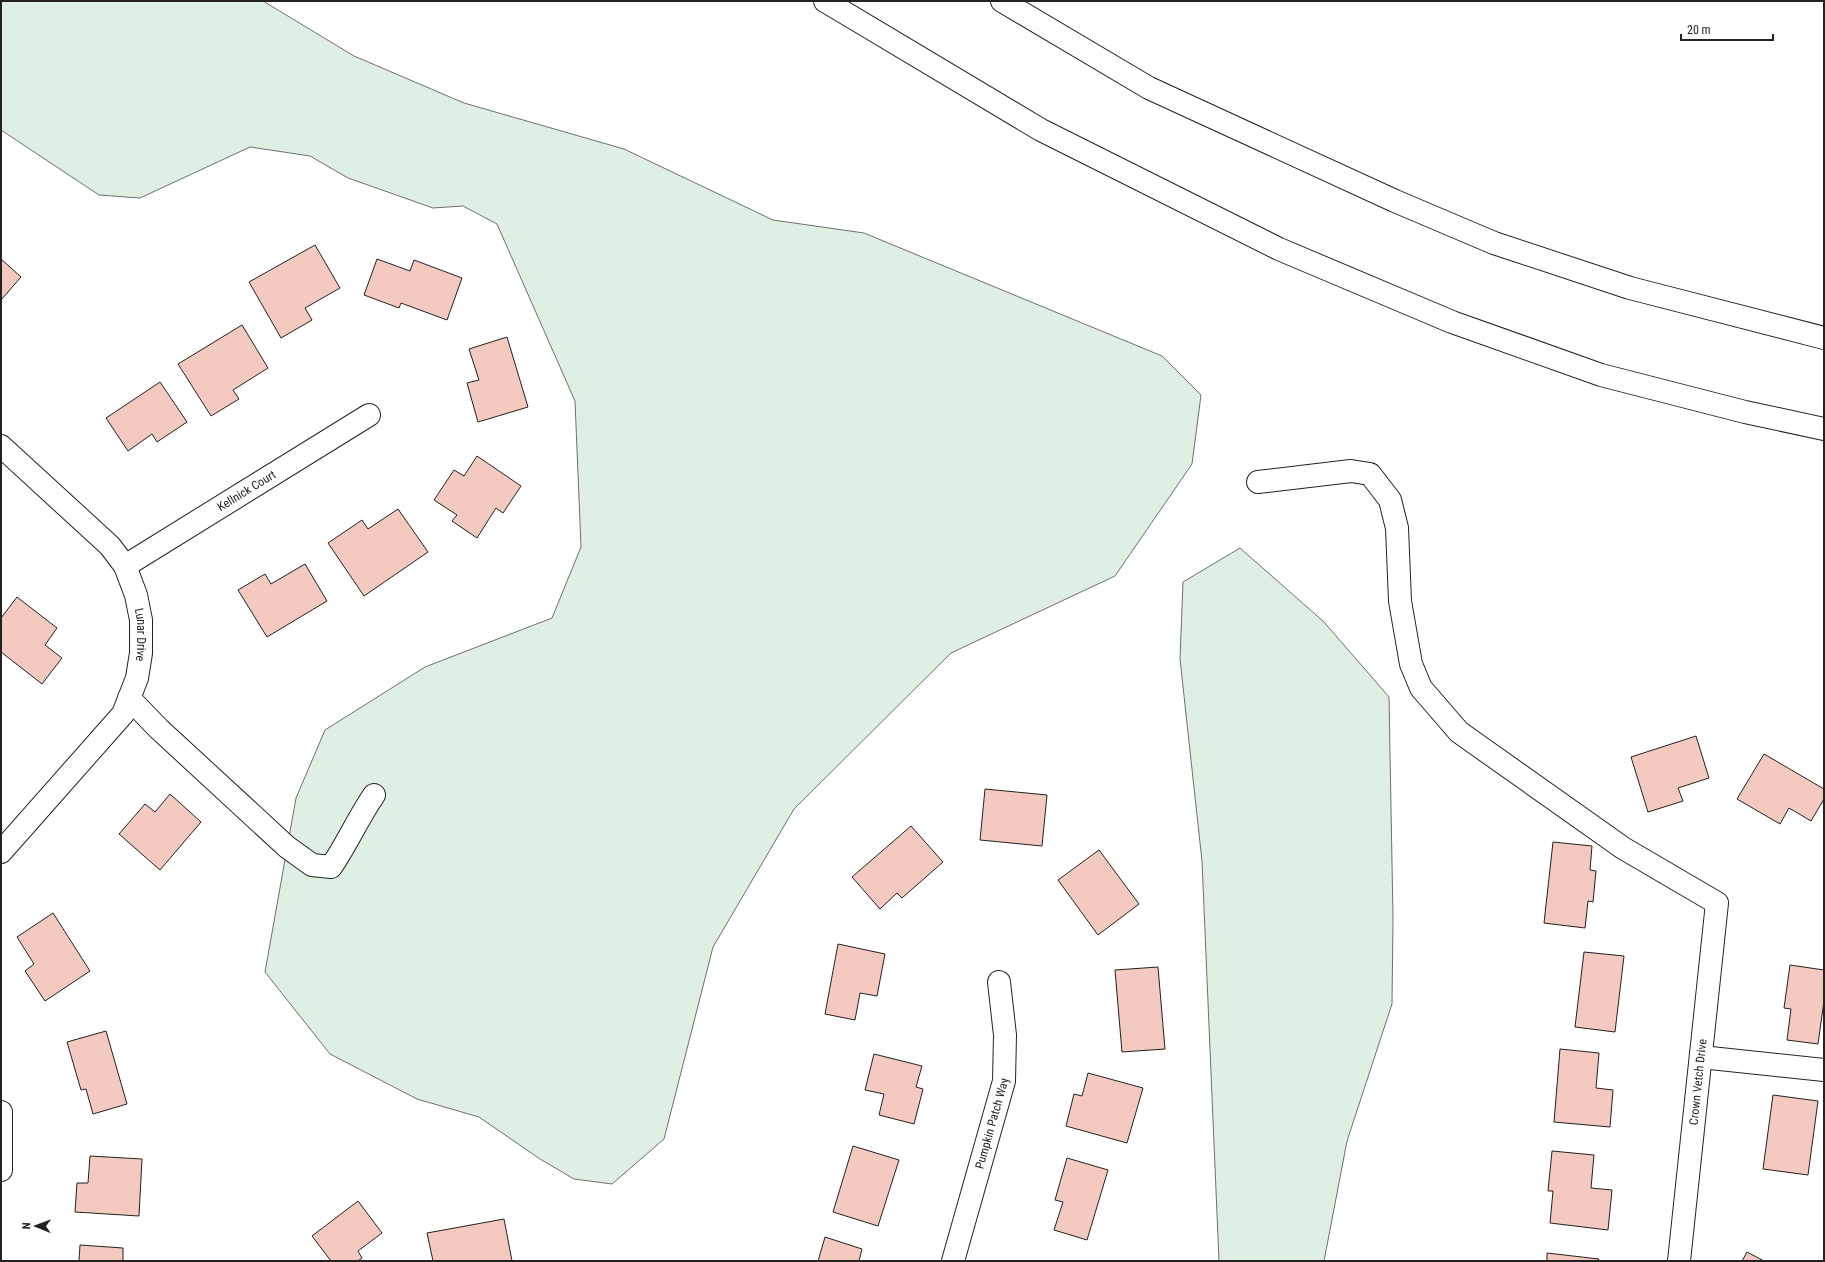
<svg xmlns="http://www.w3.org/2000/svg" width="1825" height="1262" font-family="'Roboto Condensed',sans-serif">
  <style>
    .green { fill: #e0efe3; stroke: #6f6f6f }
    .building { fill: #f3c9c0; stroke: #222 }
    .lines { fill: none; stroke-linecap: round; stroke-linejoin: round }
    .minor-casing { stroke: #222; stroke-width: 24 }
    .major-casing { stroke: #222; stroke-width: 24 }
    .minor { stroke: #fff; stroke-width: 22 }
    .major { stroke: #fff; stroke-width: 22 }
    .labels { text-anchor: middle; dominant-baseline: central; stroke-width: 3; stroke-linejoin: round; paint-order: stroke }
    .street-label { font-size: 12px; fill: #222; stroke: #fff }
  </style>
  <rect width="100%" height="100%" fill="#fff"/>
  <path class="green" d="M1,1H263L354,56L464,103L624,149L773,220L864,233L1162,356L1201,395L1192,464L1115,576L951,653L794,809L713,947L664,1139L612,1184L574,1179L540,1159L479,1117L417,1099L330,1054L265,972L296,798L325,730L425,667L552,618L581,547L575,401L497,224L463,206L433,208L348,178L310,156L250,147L140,198L99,195L1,130Z
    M1240,548L1324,622L1389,697L1393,918L1392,1004L1347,1141L1324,1261H1219L1202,861L1180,659L1183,582Z"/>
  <path class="building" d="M315,245L340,288L305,308L312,320L281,338L249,282Z
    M1,259L21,277L1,300Z
    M377,259L410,271L414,260L462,278L447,320L401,303L399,308L364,295Z
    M242,325L268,368L233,390L239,399L211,416L178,364Z
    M507,337L528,407L478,422L467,383L479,380L469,349Z
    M160,382L187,422L157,442L152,434L128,451L106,418Z
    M477,456L521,486L503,513L496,508L477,538L452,521L457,515L434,500L454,470L464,476Z
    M398,509L428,552L364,596L328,543L362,520L368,529Z
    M305,564L327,601L267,637L238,590L265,574L271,584Z
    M17,597L57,628L45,645L62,658L42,684L1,652V618Z
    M1696,736L1709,778L1678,788L1683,801L1648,812L1631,757Z
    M1764,754L1824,789V799L1811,821L1789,808L1780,824L1737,799Z
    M985,789L1047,795L1042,846L980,840Z
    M170,794L201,822L160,870L119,834L145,804L155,812Z
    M911,826L943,862L902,898L897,893L880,909L852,877Z
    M1553,842L1592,846L1590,870L1596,871L1593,902L1588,901L1585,928L1544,923Z
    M1099,850L1139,904L1098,935L1058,880Z
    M53,913L90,971L45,1001L25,971L34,964L17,937Z
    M838,944L885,954L877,996L860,993L855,1020L825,1014Z
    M1584,952L1624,956L1615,1032L1575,1027Z
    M1790,965L1824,970V1001L1818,1044L1787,1040L1791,1009L1784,1008Z
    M1158,967L1165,1049L1122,1052L1115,970Z
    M106,1031L127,1104L93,1114L86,1089L81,1090L67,1042Z
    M1560,1049L1599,1053L1596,1088L1613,1090L1610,1127L1554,1122Z
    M874,1054L922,1066L916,1087L923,1089L914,1124L879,1115L884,1094L865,1090Z
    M1088,1073L1143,1088L1127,1143L1066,1126L1074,1094L1082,1096Z
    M1773,1095L1818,1101L1808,1175L1763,1169Z
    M853,1146L899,1160L878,1226L833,1212Z
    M1552,1151L1594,1155L1591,1188L1612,1190L1608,1230L1550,1223L1553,1191H1548Z
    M90,1156L142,1159L139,1216L75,1212L77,1183H88Z
    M1067,1158L1108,1170L1087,1240L1054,1230L1063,1202L1055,1200Z
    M358,1201L382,1233L358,1251L362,1258L358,1261H331L312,1236Z
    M504,1219L512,1261H433L427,1233Z
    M825,1237L862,1249L859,1261H818Z
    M80,1245L123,1248V1261H79Z
    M1747,1252L1764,1261H1742Z
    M1547,1253L1599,1259L1598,1261H1547Z"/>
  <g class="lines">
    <defs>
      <g id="minor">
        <path id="s1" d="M1,446L110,546L125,566L136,595L141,620V653L137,678L123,714L1,852"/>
        <path d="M1258,482L1351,471L1370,474L1390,500L1397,528L1400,601L1411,664L1421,688L1459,732L1623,848L1717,903L1679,1261"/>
        <path id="s2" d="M125,566L369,415"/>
        <path d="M129,698L159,729L287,847L312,865L331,867C347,844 358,818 374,795"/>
        <path d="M1701,1057L1824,1070"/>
        <path d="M1,1112V1170"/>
        <path id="s3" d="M953,1261L1004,1081L1005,1035L999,982"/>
      </g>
      <path id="major" d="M825,1L1041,130L1279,249L1452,322L1601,375L1745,412L1824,429
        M1002,1L1149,88L1395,201L1494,243L1630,288L1824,338"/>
    </defs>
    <use href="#minor" class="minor-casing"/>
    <use href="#major" class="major-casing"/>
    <use href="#minor" class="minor"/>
    <use href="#major" class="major"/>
  </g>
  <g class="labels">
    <g class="street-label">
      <text stroke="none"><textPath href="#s2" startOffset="143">Kellnick Court</textPath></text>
      <text stroke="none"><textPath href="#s1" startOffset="244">Lunar Drive</textPath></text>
      <text transform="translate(1698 1082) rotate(-84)">Crown Vetch Drive</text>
      <text stroke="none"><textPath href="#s3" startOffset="143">Pumpkin Patch Way</textPath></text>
    </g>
  </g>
  <rect width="1825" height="1262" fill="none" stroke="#222222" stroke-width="4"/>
  <g transform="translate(36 1226) rotate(271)" stroke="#ffffff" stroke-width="3" paint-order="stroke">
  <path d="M0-3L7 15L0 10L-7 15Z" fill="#222222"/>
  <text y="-6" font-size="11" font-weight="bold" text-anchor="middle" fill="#222222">N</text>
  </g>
  <path d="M1681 34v6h92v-6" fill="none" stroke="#222222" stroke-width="2"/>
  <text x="1687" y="34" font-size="12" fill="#222222" stroke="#ffffff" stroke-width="3" paint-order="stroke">20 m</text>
</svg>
